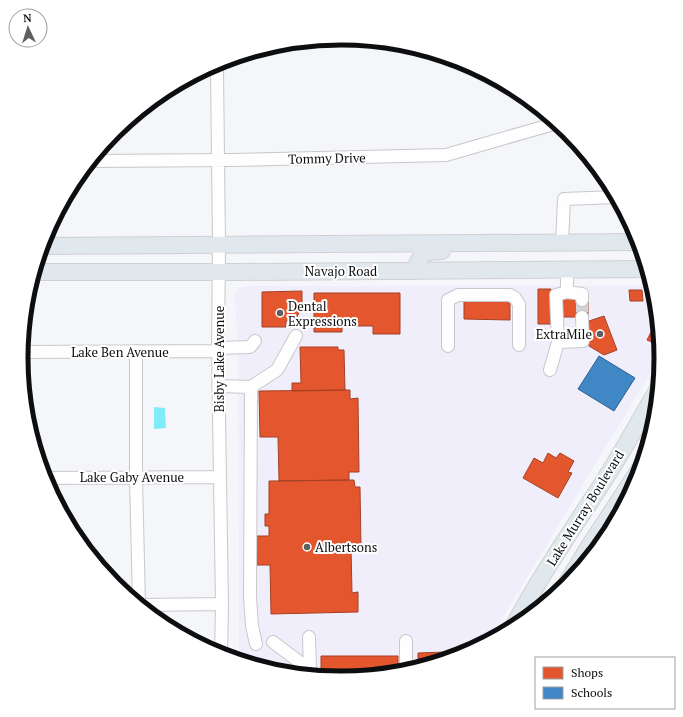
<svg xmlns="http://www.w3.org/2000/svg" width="683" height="717" font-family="'PT Serif',serif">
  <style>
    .commercial { fill: #f1eefc }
    .water { fill: #7fecf8 }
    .shops { fill: #e4572e; stroke: #a44125 }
    .schools { fill: #3f88c5; stroke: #30638f }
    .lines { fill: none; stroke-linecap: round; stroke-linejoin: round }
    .minor-tunnel { stroke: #d2d3d7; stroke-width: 12; stroke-dasharray: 12 6; stroke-linecap: butt }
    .minor-casing { stroke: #c8c8cb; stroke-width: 14 }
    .major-casing { stroke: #cfd0d2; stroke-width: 18 }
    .minor { stroke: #fefefe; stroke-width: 12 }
    .major { stroke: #e0e8ed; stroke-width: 16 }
    .poi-dot { fill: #5e5f62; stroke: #fff; stroke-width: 1.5 }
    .labels { text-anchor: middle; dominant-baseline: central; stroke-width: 4; stroke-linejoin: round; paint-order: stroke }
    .street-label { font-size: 13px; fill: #0d0e10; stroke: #fff }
    .poi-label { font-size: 13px; fill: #0d0e10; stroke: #fff; text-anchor: start }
    .rim { fill: none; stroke: #0d0e10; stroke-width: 5 }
  </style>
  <rect width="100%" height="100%" fill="#f5f6fa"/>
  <path class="commercial" d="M249,286H653L656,296L662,354L488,642L464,655L404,673L341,679L279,673L239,661L238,361L235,292L240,288Z"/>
  <path class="water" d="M154,407L165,408L166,428L154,429Z"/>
  <path class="shops" d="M538,289H551V324H538Z
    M629,290H642L643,301H630Z
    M302,291V306L295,321H286V327H262V292Z
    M314,293H400V334H373V326H342V332H314Z
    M510,298V320L464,319V300Z
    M563,298H574V300H588V317H563Z
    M604,316L617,350L604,355L589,346V321Z
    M653,328L659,331L660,336L656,344L647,340Z
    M300,347H338V350H344L345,390L292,391V383H301Z
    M345,390H350V399L358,398L359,472H349V480L279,481L278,437H260L259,391Z
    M548,453L556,458L560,453L574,461L568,472L572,473L558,498L523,478L534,458L543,463Z
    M354,480L355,487H360L361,547H351L352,593L358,592V612L271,614L270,565H257V536H269V526H265V514H269V481Z
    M447,652V660L412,670V664H418V653Z
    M321,656H398V673L347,678V677H321Z"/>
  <path class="schools" d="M599,356L635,378L614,411L578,389Z"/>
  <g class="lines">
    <path class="minor-tunnel" d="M582,300V317"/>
    <defs>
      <path id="minor" d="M216,64L217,69L219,245L218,351L222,604L221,655
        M91,161L232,160L446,155L557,123
        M562,243L564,199L616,197L617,198
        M567,270V292L556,295L558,342L583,341L582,317
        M567,292L582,294V300
        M448,346V300L458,295H510L515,298L519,304V345
        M218,348L250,347L255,341
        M136,351V477L139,605
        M22,352L218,351
        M550,370L558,342
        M218,386L251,387L250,597L252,626L256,644
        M251,387L277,370L296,336
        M44,478L220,477
        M140,605L222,604
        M273,642L310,670L309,637
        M406,672V641"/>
      <path id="major" d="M42,246L640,242
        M415,271C419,253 426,251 442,251
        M35,272H237L648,269
        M563,589L590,545L643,464
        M512,629C539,577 573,529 605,479C624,449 641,418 659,387"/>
    </defs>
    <use href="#minor" class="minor-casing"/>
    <use href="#major" class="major-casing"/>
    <use href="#minor" class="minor"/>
    <use href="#major" class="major"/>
  </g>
  <g class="poi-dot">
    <circle cx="280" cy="313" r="4"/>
    <circle cx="600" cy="334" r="4"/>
    <circle cx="307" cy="547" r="4"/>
  </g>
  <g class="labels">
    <g class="street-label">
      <text transform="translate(327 158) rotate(-1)">Tommy Drive</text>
      <text x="341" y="271">Navajo Road</text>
      <text x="120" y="352">Lake Ben Avenue</text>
      <text transform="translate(219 359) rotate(-90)">Bisby Lake Avenue</text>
      <text x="132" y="477">Lake Gaby Avenue</text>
      <text transform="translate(585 508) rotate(-58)">Lake Murray Boulevard</text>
    </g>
    <g class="poi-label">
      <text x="288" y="306">Dental<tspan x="288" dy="15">Expressions</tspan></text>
      <text x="592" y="334" text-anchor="end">ExtraMile</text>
      <text x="315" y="547">Albertsons</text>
    </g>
  </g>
  <path d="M0 0H683V717H0ZM28 358a313 313 0 1 1 626 0a313 313 0 1 1-626 0Z" fill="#fff" fill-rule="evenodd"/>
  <path class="rim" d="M28 358a313 313 0 1 1 626 0a313 313 0 1 1-626 0Z"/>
  <rect x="535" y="657" width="140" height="52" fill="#ffffff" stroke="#9e9f9f"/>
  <rect x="543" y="667" width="20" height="12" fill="#e4572e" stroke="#9e9f9f"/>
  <text x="571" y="677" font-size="12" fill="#0d0e10">Shops</text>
  <rect x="543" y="687" width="20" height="12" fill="#3f88c5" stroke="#9e9f9f"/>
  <text x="571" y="697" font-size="12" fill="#0d0e10">Schools</text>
  <g transform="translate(28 28) rotate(356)"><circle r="19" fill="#ffffff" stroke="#9e9f9f"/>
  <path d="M0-3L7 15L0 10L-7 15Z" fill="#5e5f62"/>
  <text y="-6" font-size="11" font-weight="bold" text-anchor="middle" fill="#0d0e10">N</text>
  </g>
</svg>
